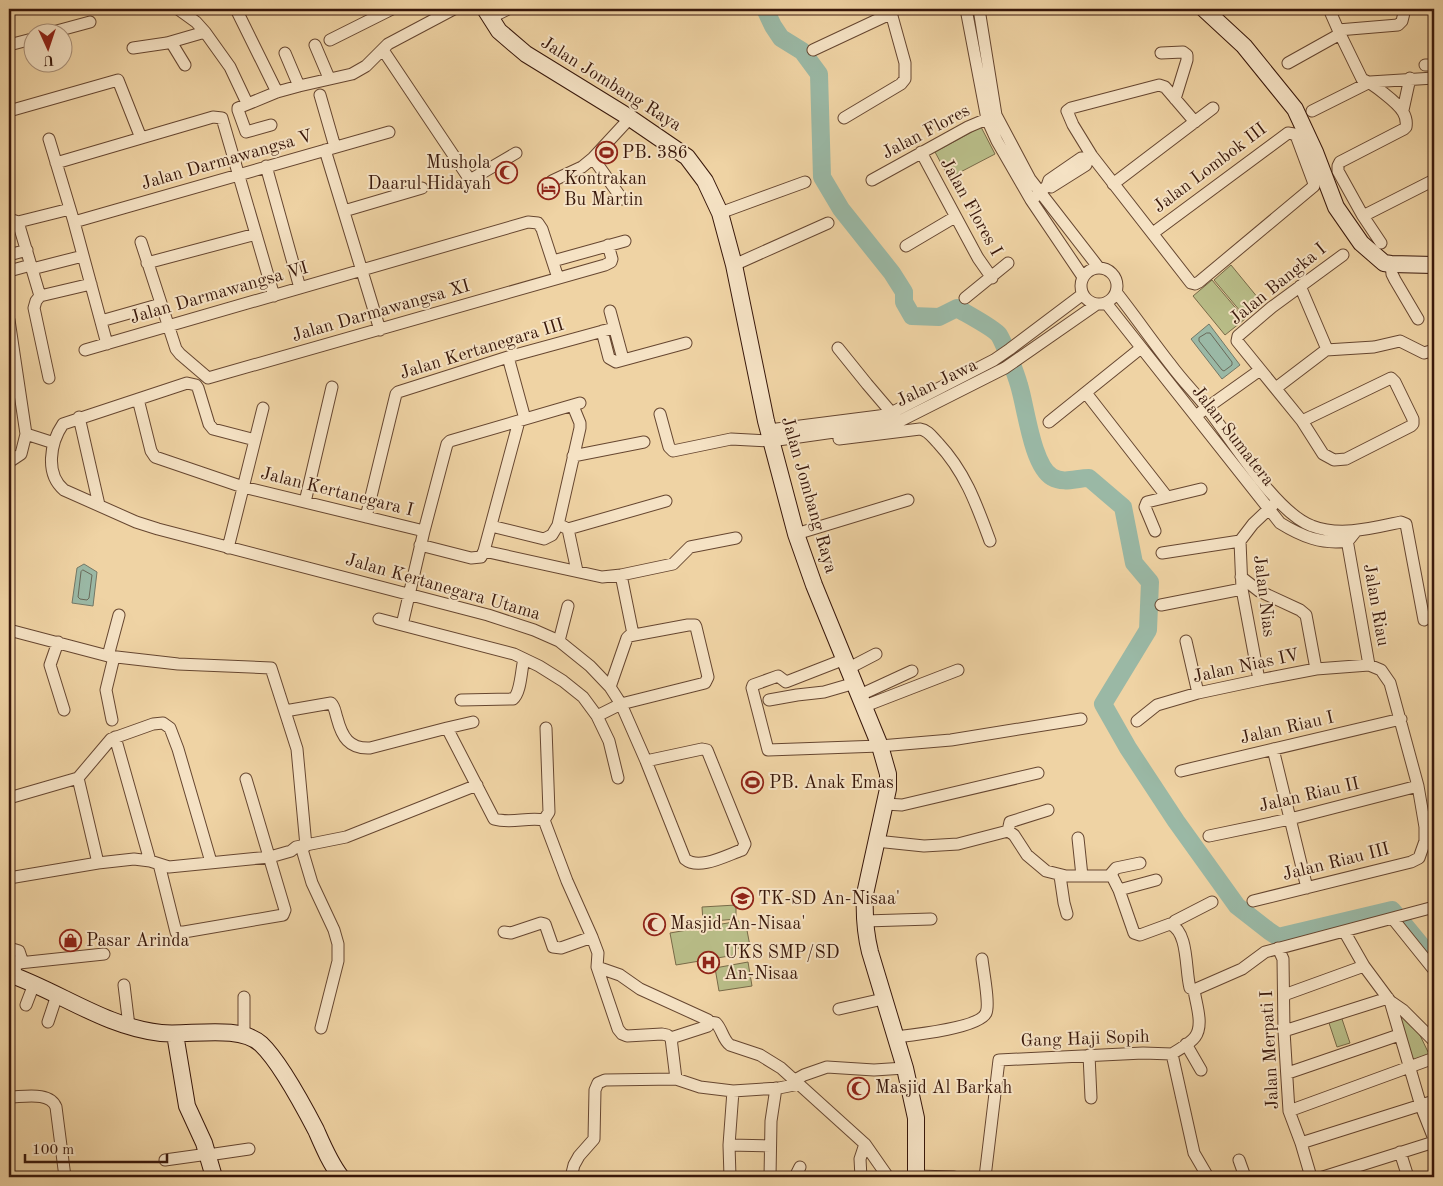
<svg xmlns="http://www.w3.org/2000/svg" width="1443" height="1186" font-family="'Old Standard TT',serif">
  <style>
    .green { fill: #b8bc87; stroke: #786a48 }
    .water { fill: #9ab8a5; stroke: #737867 }
    .lines { fill: none; stroke-linecap: round; stroke-linejoin: round }
    .shore { stroke: #696858; stroke-width: 1 }
    .river { stroke: #9ab8a5; stroke-width: 18 }
    .street-casing { stroke: #664630; stroke-width: 13 }
    .secondary-casing { stroke: #38170a; stroke-width: 18 }
    .street { stroke: #f5e2c4; stroke-width: 11 }
    .secondary { stroke: #f5e2c4; stroke-width: 16 }
    .labels { text-anchor: middle; dominant-baseline: central; stroke-width: 4; stroke-linejoin: round; paint-order: stroke }
    .street-label { font-size: 18px; fill: #38170a; stroke: #f5e2c4 }
    .poi-label { font-size: 18px; fill: #38170a; stroke: #f5e2c4; text-anchor: start }
  </style>
  <rect width="100%" height="100%" fill="#efd3a4"/>
  <filter id="stains"><feTurbulence type="fractalNoise" baseFrequency=".004" numOctaves="4"/><feColorMatrix values="0 0 0 0 .2 0 0 0 0 .09 0 0 0 0 .02 0 0 0 .5 -.17"/></filter>
  <radialGradient id="worn" r=".72"><stop offset=".6" stop-color="#630" stop-opacity="0"/><stop offset="1" stop-color="#630" stop-opacity=".3"/></radialGradient>
  <path class="green" d="M981,127L995,154L949,178L935,152Z
    M1231,265L1263,304L1246,318L1214,280Z
    M1212,280L1245,319L1225,335L1193,296Z
    M736,905V919L703,922L702,907Z
    M745,920L750,946L734,949L735,955L676,965L670,933Z
    M748,962L752,986L719,991L715,968Z
    M1392,1007L1417,1029L1429,1054L1411,1061Z
    M1341,1016L1350,1043L1337,1047L1328,1020Z"/>
  <path class="water" d="M1209,324L1240,365L1222,379L1191,339Z
    M84,564L97,572L93,606L72,603L77,568Z"/>
  <g class="lines">
    <path class="shore" d="M1207,333H1210L1232,362V365L1224,371L1222,370L1199,341V338Z
      M83,570L92,575L89,598L87,600L80,599L78,597L81,572Z"/>
    <path class="river" d="M765,9L773,26L781,38L802,51L819,74L822,177L841,209L892,273L904,292V302L912,316L939,317L957,308C965,313 994,328 999,335C1004,343 1016,374 1019,385C1026,407 1032,465 1052,477C1064,484 1076,478 1089,478L1123,507L1134,563L1150,582L1148,630L1103,704L1128,748L1176,821L1237,906L1269,931L1278,937L1392,910L1434,961"/>
    <defs>
      <path id="street" d="M236,9L277,92
        M966,9L987,119L997,141L1031,200L1083,277
        M979,9L996,115L1030,179L1099,268
        M1329,9L1340,34L1362,79C1372,83 1398,103 1403,112C1406,117 1407,121 1406,127L1404,129L1340,162L1338,166V171L1363,216L1381,243
        M490,18L508,9
        M1338,30L1398,25L1402,21L1405,9
        M53,32L90,22
        M205,32L230,67L247,103
        M330,40L392,9
        M171,42L185,65
        M9,45L32,39
        M315,45L329,78
        M133,48L167,43L205,32L196,22L178,9
        M383,50L470,180L516,153
        M813,50L892,13
        M285,53L299,86
        M1161,53L1183,52L1187,55V60L1175,99
        M1288,63L1340,34
        M1425,65H1434
        M320,95L335,147
        M1403,110L1410,78
        M9,111L118,80L141,138
        M1312,111L1370,82L1434,78
        M844,118L901,84L905,79V63L890,9
        M271,125L246,132L238,110V108L277,92L299,86L352,74L366,66L388,44L454,9
        M49,139L74,222L107,344
        M325,150L380,330
        M921,152L978,258L992,278
        M593,158L622,199
        M56,163L213,117L222,118L274,296
        M266,166L300,288
        M872,180L968,127L994,116
        M552,181L582,167L593,158L630,118
        M1113,184L1213,108
        M1051,187L1086,165L1088,158
        M1035,197L1047,186L1049,180L1081,158H1088L1092,156
        M344,211L422,188
        M720,213L805,182
        M1363,216L1434,180
        M9,219L18,222L70,209
        M18,222L40,296
        M74,222L389,132
        M1153,233L1288,133L1294,134L1297,138L1313,181L1314,186L1199,282L1195,284L1191,283L1092,156L1073,125L1067,111L1071,108L1159,85L1165,87L1195,122
        M141,242L176,349L180,354L208,378L605,265L611,262L612,259L608,245
        M906,246L955,217
        M9,255L27,250
        M553,261L625,241
        M147,263L256,234
        M1391,264L1392,274L1395,280L1418,319
        M734,265L828,223
        M1081 286a18 18 0 1 1 36 0a18 18 0 1 1-36 0Z
        M32,269L83,256
        M9,271L31,265
        M1300,286L1326,347V350
        M1116,292C1135,316 1152,341 1171,365C1182,380 1195,393 1207,408C1232,440 1276,513 1312,526C1340,537 1373,528 1401,522L1406,524L1424,620
        M40,296L36,301L34,308L49,378
        M40,296L91,284
        M965,298L1008,263
        M1106,303L1280,523C1301,536 1322,545 1348,541L1356,531
        M610,311L623,359
        M9,320L26,434L21,454L9,462
        M101,321L161,304
        M602,331L609,358L616,362L686,343
        M838,348L867,384L896,418
        M85,350L528,222L538,223L542,229L558,278
        M1326,350L1374,347L1400,341L1424,353L1434,350
        M508,357L525,419
        M1276,388L1326,350
        M1086,393L1167,497
        M138,399L151,451L155,457L243,487L424,531
        M1201,412L1260,370
        M660,414L669,447L673,451L731,439L771,441L890,424L900,421L1005,368L1097,304
        M79,417L99,505
        M1302,421L1391,378L1395,382L1413,419V424L1411,426L1346,459L1334,460L1323,454L1302,421L1237,341L1238,336L1272,307L1343,255
        M1049,422L1141,348
        M769,430L879,416L891,413L994,360L1010,349L1083,294
        M26,434L54,443
        M839,439L920,429C928,430 932,437 938,443C965,472 976,503 990,541
        M255,440L213,429L209,424L198,388L196,385L187,383L63,424C50,443 45,474 64,490L136,522L158,529L488,615L534,630L559,641L590,666L610,687L621,704L646,761L685,859C699,871 727,855 742,850L745,844L707,750L702,749L646,761
        M573,456L644,442
        M305,502L332,387
        M366,517L396,394L398,392L508,357L614,328
        M491,526L544,539L552,535L558,525L580,428V423L573,406
        M562,526L568,529L577,571
        M568,529L666,501
        M1155,531L1145,507L1147,502L1201,489
        M796,534L908,500
        M1346,534L1369,665
        M420,545L471,558L481,557L484,551L519,421
        M228,548L263,408
        M484,551L602,577L621,575L673,564L690,547L736,538
        M1162,553L1240,541
        M621,575L633,634
        M1241,577L1259,591L1300,610L1306,615L1316,669
        M1161,605L1242,589
        M379,619L514,654L539,666L563,681L583,697L597,716L609,741L618,778
        M402,625L424,531L447,444L450,441L580,403
        M9,630L108,656L178,664L271,668L297,749L306,846
        M559,641L568,606
        M1186,641L1198,693
        M58,642L50,665L64,710
        M108,656L119,615
        M845,659L786,682L778,676L753,685L752,688L768,750L880,746L951,740L1081,719
        M849,668L876,654
        M1259,680L1242,589L1240,541L1253,524L1273,505
        M860,695L912,671
        M461,700L513,699C521,693 521,670 524,659
        M769,700L797,695L824,692L855,683
        M865,706L958,670
        M285,711L331,703C335,707 335,712 337,718C342,737 349,749 370,748L447,728L494,819C511,824 527,817 544,820L567,881L592,937L598,953L597,967L618,1029L622,1034L627,1036L662,1034L667,1035L671,1038L708,1026L709,1022L708,1020L640,989L620,975L597,967
        M597,716L621,704L705,683L708,677L696,627L695,625H688L629,636L627,638L610,687
        M112,720L106,690L114,657
        M1137,721L1157,705L1198,693L1259,680L1316,669L1369,665L1381,670L1390,683L1418,786L1425,827V841L1419,858L1411,862L1253,901
        M447,728L473,722
        M115,737L150,861
        M1273,749L1307,888
        M1181,771L1401,719
        M78,778L98,863
        M9,798L78,778L111,739L153,724L163,723L170,728L178,749L211,862
        M885,804L902,805L1038,773
        M544,820L549,812L546,728
        M1008,831L1010,822L1048,810
        M1209,836L1290,819L1418,786
        M1078,838L1082,876
        M876,841L924,846L958,844L1008,831L1014,835L1027,855L1046,871L1066,876H1112L1119,890L1134,933L1140,935L1170,924C1189,932 1185,970 1190,988L1194,990C1196,1004 1204,1025 1195,1037C1190,1044 1179,1049 1172,1054
        M301,846L312,883L334,930L338,944V961L321,1028
        M159,864L176,932H184L283,915L285,910L246,779
        M1110,875L1116,868L1140,863
        M1060,876L1064,903L1067,914
        M9,878L98,863L134,859L150,861L169,867L270,857L291,851L296,847L346,837L477,785
        M1119,890L1156,880
        M1393,919L1434,970
        M865,921L931,919
        M1172,925L1175,921L1212,902
        M1344,931L1364,966L1390,1001L1403,1010L1434,1041
        M504,932L511,933L541,923L545,924L553,947L561,948L592,937
        M9,948L19,951L21,957L16,967
        M1278,948L1283,959L1284,1031L1289,1111L1301,1143L1311,1177
        M19,963L104,954
        M124,985L129,1026
        M1194,990L1242,969L1265,952L1434,907
        M1284,995L1364,966
        M244,997V1034
        M1390,1001L1421,1106L1434,1139
        M26,1005L34,984
        M839,1009L883,999
        M48,1022L57,995
        M709,1022L716,1023C722,1029 723,1040 730,1045L760,1055L781,1068L865,1144L888,1177
        M1284,1031L1388,998
        M895,1037C912,1035 979,1028 986,1013C990,1005 983,969 982,959
        M671,1038L676,1079
        M1186,1044L1201,1070
        M1172,1054L1194,1153L1208,1177
        M1089,1055L1091,1098
        M1288,1073L1399,1035
        M795,1080L804,1075L827,1067L874,1070L905,1068
        M9,1097C23,1097 50,1091 56,1107L65,1177
        M1289,1111L1434,1058
        M1301,1143L1434,1101
        M729,1145L770,1146
        M1400,1152L1408,1177
        M208,1155L249,1149
        M165,1160L208,1154
        M1239,1160L1244,1174L1243,1177
        M916,1176L954,1177
        M571,1177L574,1165L579,1156L594,1139L595,1090L598,1083L605,1080L676,1079L700,1087L733,1091L779,1088L799,1084
        M730,1177L729,1145L733,1091
        M770,1177L771,1121L776,1088
        M795,1177L800,1167
        M861,1177L860,1159L865,1144
        M985,1177L999,1060L1143,1053L1172,1054
        M1323,1177L1434,1142"/>
      <path id="secondary" d="M485,9L499,31L526,54L630,118L687,157L705,181L720,213L734,265L766,421L796,534L814,585L880,746L888,774V789L865,894C864,914 865,932 870,952L905,1068L916,1118V1177
        M1204,9L1244,46L1295,109L1315,152L1336,207L1361,243L1384,263L1391,264L1434,265
        M9,974C60,992 106,1027 161,1033C189,1036 239,1024 261,1044C279,1061 304,1107 316,1130C323,1146 330,1163 341,1177
        M175,1034L187,1106L204,1143L214,1177"/>
    </defs>
    <use href="#street" class="street-casing"/>
    <use href="#secondary" class="secondary-casing"/>
    <use href="#street" class="street"/>
    <use href="#secondary" class="secondary"/>
  </g>
  <defs>
    <symbol id="stadium-ring" viewBox="-11 -11 22 22"><circle r="9.5" fill="#f5e2c4" stroke="#8f2418" stroke-width="1.5"/><path d="M0-5a6.5 5 0 1 0 0 10a6.5 5 0 1 0 0-10ZM-3.5-1.8h7v3.6h-7Z" fill="#8f2418"/></symbol>
    <symbol id="mosque-ring" viewBox="-11 -11 22 22"><circle r="9.5" fill="#f5e2c4" stroke="#8f2418" stroke-width="1.5"/><path d="M3.5-4.9A6 6 0 1 0 3.5 4.9A5 5 0 1 1 3.5-4.9Z" fill="#8f2418"/></symbol>
    <symbol id="hotel-ring" viewBox="-11 -11 22 22"><circle r="9.5" fill="#f5e2c4" stroke="#8f2418" stroke-width="1.5"/><path d="M-6-4.5h1.5V1H6V5H4.5V3h-9V5H-6ZM-4 0a1.8 1.8 0 1 1 3.6 0ZM.5 0V-2.5h3Q6-2.5 6 0Z" fill="#8f2418"/></symbol>
    <symbol id="school-ring" viewBox="-11 -11 22 22"><circle r="9.5" fill="#f5e2c4" stroke="#8f2418" stroke-width="1.5"/><path d="M0-5L7-2L0 1L-7-2ZM-4 1L0 2.5L4 1V4Q0 6-4 4Z" fill="#8f2418"/></symbol>
    <symbol id="shop-ring" viewBox="-11 -11 22 22"><circle r="9.5" fill="#f5e2c4" stroke="#8f2418" stroke-width="1.5"/><path d="M-5-2.5h2.3a2.7 3.5 0 0 1 5.4 0H5L5.5 6h-11ZM-1.5-2.5h3a1.5 2.3 0 0 0-3 0Z" fill="#8f2418"/></symbol>
    <symbol id="hospital-ring" viewBox="-11 -11 22 22"><circle r="9.5" fill="#f5e2c4" stroke="#8f2418" stroke-width="1.5"/><path d="M-5-5h3v3.5h4V-5h3V5h-3V1.5h-4V5h-3Z" fill="#8f2418"/></symbol>
  </defs>
  <g fill-rule="evenodd">
    <use href="#stadium-ring" x="594" y="140" width="25" height="25"/>
    <use href="#mosque-ring" x="494" y="160" width="25" height="25"/>
    <use href="#hotel-ring" x="536" y="176" width="25" height="25"/>
    <use href="#stadium-ring" x="740" y="770" width="25" height="25"/>
    <use href="#school-ring" x="730" y="886" width="25" height="25"/>
    <use href="#mosque-ring" x="642" y="912" width="25" height="25"/>
    <use href="#shop-ring" x="58" y="928" width="25" height="25"/>
    <use href="#hospital-ring" x="696" y="950" width="25" height="25"/>
    <use href="#mosque-ring" x="846" y="1076" width="25" height="25"/>
  </g>
  <g class="labels">
    <g class="street-label">
      <text transform="translate(611 84) rotate(32)">Jalan Jombang Raya</text>
      <text transform="translate(926 132) rotate(-28)">Jalan Flores</text>
      <text transform="translate(227 160) rotate(-16)">Jalan Darmawangsa V</text>
      <text transform="translate(1210 168) rotate(-37)">Jalan Lombok III</text>
      <text transform="translate(971 207) rotate(61)">Jalan Flores I</text>
      <text transform="translate(1278 284) rotate(-39)">Jalan Bangka I</text>
      <text transform="translate(219 293) rotate(-16)">Jalan Darmawangsa VI</text>
      <text transform="translate(381 311) rotate(-16)">Jalan Darmawangsa XI</text>
      <text transform="translate(482 349) rotate(-17)">Jalan Kertanegara III</text>
      <text transform="translate(937 383) rotate(-26)">Jalan Jawa</text>
      <text transform="translate(1233 436) rotate(52)">Jalan Sumatera</text>
      <text transform="translate(337 492) rotate(14)">Jalan Kertanegara I</text>
      <text transform="translate(809 495) rotate(74)">Jalan Jombang Raya</text>
      <text transform="translate(443 587) rotate(16)">Jalan Kertanegara Utama</text>
      <text transform="translate(1264 596) rotate(83)">Jalan Nias</text>
      <text transform="translate(1376 605) rotate(80)">Jalan Riau</text>
      <text transform="translate(1246 666) rotate(-12)">Jalan Nias IV</text>
      <text transform="translate(1287 728) rotate(-13)">Jalan Riau I</text>
      <text transform="translate(1309 795) rotate(-13)">Jalan Riau II</text>
      <text transform="translate(1336 862) rotate(-14)">Jalan Riau III</text>
      <text transform="translate(1085 1039) rotate(-2)">Gang Haji Sopih</text>
      <text transform="translate(1270 1050) rotate(-93)">Jalan Merpati I</text>
    </g>
    <g class="poi-label">
      <text x="622" y="153">PB. 386</text>
      <text x="491" y="163" text-anchor="end">Mushola<tspan x="491" dy="21">Daarul Hidayah</tspan></text>
      <text x="564" y="179">Kontrakan<tspan x="564" dy="21">Bu Martin</tspan></text>
      <text x="769" y="783">PB. Anak Emas</text>
      <text x="758" y="899">TK-SD An-Nisaa'</text>
      <text x="670" y="924">Masjid An-Nisaa'</text>
      <text x="86" y="941">Pasar Arinda</text>
      <text x="724" y="953">UKS SMP/SD<tspan x="724" dy="21">An-Nisaa</tspan></text>
      <text x="875" y="1088">Masjid Al Barkah</text>
    </g>
  </g>
  <rect width="1443" height="1186" fill="none" stroke="#efd3a4" stroke-width="30"/>
  <rect x="10" y="10" width="1423" height="1166" fill="none" stroke="#38170a" stroke-width="2.5"/>
  <rect x="15" y="15" width="1413" height="1156" fill="none" stroke="#38170a"/>
  <g transform="translate(48 48) rotate(177)"><circle r="24" fill="#f5e2c4" stroke="#a9917a"/>
  <path d="M0-4L9 19L0 12L-9 19Z" fill="#8f2418"/>
  <text y="-8" font-size="14" font-weight="bold" text-anchor="middle" fill="#38170a">U</text>
  </g>
  <path d="M25 1154v8h142v-8" fill="none" stroke="#38170a" stroke-width="2.5"/>
  <text x="32" y="1154" font-size="15" fill="#38170a" stroke="#f5e2c4" stroke-width="4" paint-order="stroke">100 m</text>
  <rect width="100%" height="100%" filter="url(#stains)"/>
  <rect width="100%" height="100%" fill="url(#worn)"/>
</svg>
